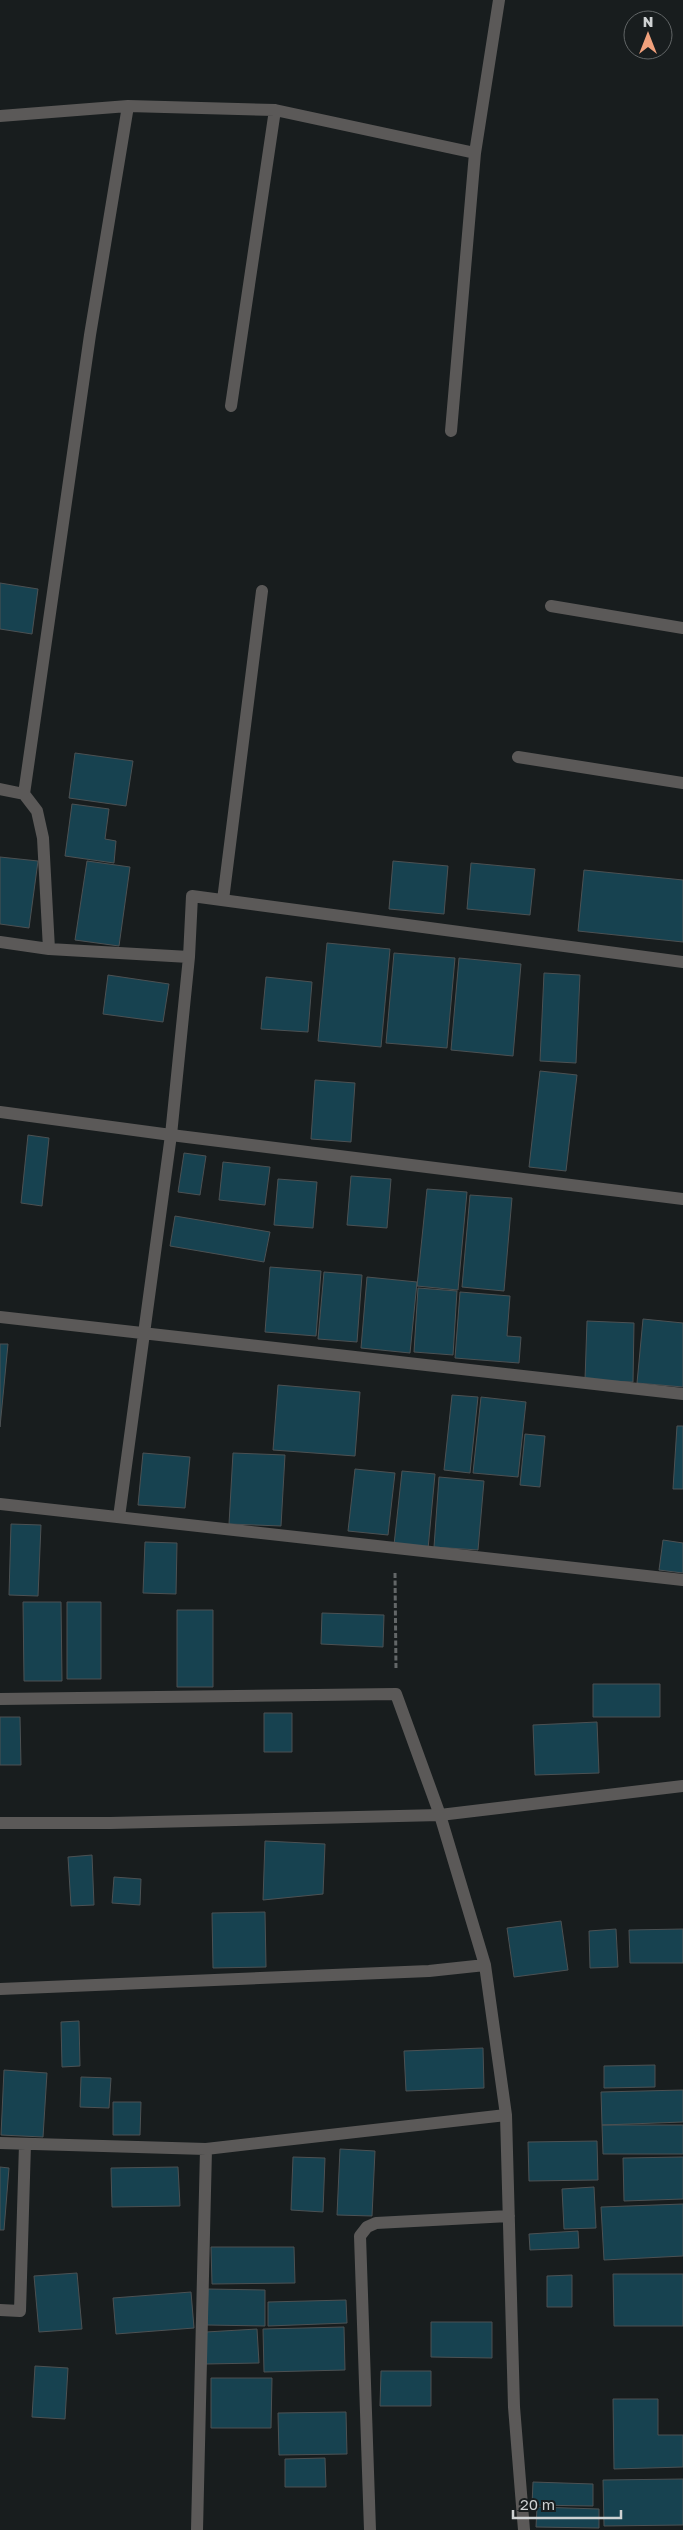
<svg xmlns="http://www.w3.org/2000/svg" width="683" height="2530" font-family="'Golos Text',sans-serif">
  <style>
    .building { fill: #174250; stroke: #4c5153 }
    .lines { fill: none; stroke-linecap: round; stroke-linejoin: round }
    .path { stroke: #636768; stroke-width: 3; stroke-dasharray: 5 2.5; stroke-linecap: butt }
    .minor { stroke: #5b5958; stroke-width: 12 }
  </style>
  <rect width="100%" height="100%" fill="#181d1e"/>
  <path class="building" d="M0,583L38,589L32,634L0,629Z
    M75,753L133,761L126,806L69,798Z
    M72,804L109,809L105,839L116,841L114,863L65,856Z
    M0,857L38,861L29,928L0,924Z
    M87,861L130,867L119,946L75,940Z
    M393,861L448,866L444,914L389,909Z
    M471,863L535,869L530,915L467,909Z
    M584,870L683,880V942L578,931Z
    M327,943L390,949L381,1047L318,1041Z
    M394,953L455,958L447,1048L386,1043Z
    M459,958L521,964L513,1056L451,1050Z
    M544,973L580,975L576,1063L540,1061Z
    M108,975L169,984L163,1022L103,1014Z
    M266,977L312,982L308,1032L261,1029Z
    M540,1071L577,1075L566,1171L529,1167Z
    M315,1080L355,1083L351,1142L311,1139Z
    M28,1135L49,1138L42,1206L21,1203Z
    M184,1153L206,1156L200,1195L178,1192Z
    M223,1162L270,1167L265,1205L219,1200Z
    M351,1176L391,1179L387,1228L347,1225Z
    M278,1179L317,1182L313,1228L274,1225Z
    M427,1189L467,1192L458,1290L417,1286Z
    M470,1195L512,1198L504,1291L462,1287Z
    M175,1216L270,1232L264,1262L170,1246Z
    M270,1267L321,1271L316,1336L265,1332Z
    M324,1272L362,1275L357,1342L318,1339Z
    M367,1277L417,1282L410,1353L361,1348Z
    M418,1288L457,1291L453,1355L414,1352Z
    M460,1292L510,1296L507,1336L521,1337L519,1363L455,1358Z
    M643,1319L683,1323V1387L637,1383Z
    M587,1321L634,1323L633,1382L585,1380Z
    M0,1344H8L0,1427Z
    M278,1385L360,1392L355,1456L273,1450Z
    M452,1395L478,1397L470,1473L444,1470Z
    M481,1397L526,1402L518,1477L473,1473Z
    M677,1426H683V1489H673Z
    M525,1434L545,1436L540,1487L520,1485Z
    M143,1453L190,1457L185,1508L138,1505Z
    M233,1453L285,1455L281,1526L229,1524Z
    M355,1469L395,1473L388,1535L348,1531Z
    M402,1471L435,1474L428,1549L394,1545Z
    M439,1477L484,1481L478,1550L434,1547Z
    M11,1524L41,1525L38,1596L9,1595Z
    M663,1540L683,1543V1573L659,1570Z
    M145,1542L177,1543L176,1594L143,1593Z
    M23,1602H61L62,1681H24Z
    M67,1602H101V1679H67Z
    M177,1610H213V1687H177Z
    M322,1613L384,1615L383,1647L321,1644Z
    M593,1684H660V1717H593Z
    M264,1713H292V1752H264Z
    M0,1717H20L21,1765H0Z
    M597,1722L599,1773L535,1775L533,1725Z
    M265,1841L325,1844L323,1894L263,1900Z
    M92,1855L94,1905L71,1906L68,1857Z
    M114,1877L141,1879L140,1905L112,1903Z
    M265,1912L266,1967L213,1968L212,1913Z
    M561,1921L568,1970L514,1977L507,1928Z
    M616,1929L618,1967L590,1968L589,1931Z
    M683,1929V1963H630L629,1930Z
    M79,2021L80,2066L62,2067L61,2022Z
    M483,2048L484,2088L406,2091L404,2051Z
    M655,2065V2087L604,2088V2066Z
    M4,2070L47,2073L43,2137L1,2135Z
    M81,2077L111,2078L109,2108L80,2107Z
    M683,2090V2122L602,2125L601,2092Z
    M113,2102H141L140,2135H113Z
    M602,2125H683V2154H603Z
    M597,2141L598,2180L529,2181L528,2142Z
    M340,2149L375,2151L372,2216L337,2215Z
    M293,2157L325,2158L323,2212L291,2210Z
    M683,2157V2199L624,2201L623,2158Z
    M0,2167L9,2168L4,2230H0Z
    M178,2167L180,2206L112,2207L111,2168Z
    M594,2187L596,2228L564,2229L562,2189Z
    M683,2204V2256L604,2260L601,2207Z
    M578,2231L579,2248L530,2250L529,2234Z
    M211,2247H294L295,2283L212,2284Z
    M77,2273L82,2329L39,2332L34,2276Z
    M613,2274H683V2326H614Z
    M572,2275V2307H547V2276Z
    M208,2289L265,2290V2326L207,2325Z
    M191,2292L194,2328L116,2334L113,2298Z
    M346,2300L347,2323L268,2326V2302Z
    M431,2322H492V2358L431,2357Z
    M344,2327L345,2370L264,2372L263,2329Z
    M257,2329L259,2363L206,2364V2332Z
    M35,2366L68,2368L65,2419L32,2417Z
    M381,2371H431V2406H380Z
    M211,2378H272L271,2428H211Z
    M613,2399H658V2435H683V2467L614,2469Z
    M346,2412L347,2454L279,2455L278,2413Z
    M325,2458L326,2487H285V2459Z
    M683,2479V2525L604,2526L603,2480Z
    M533,2482L593,2484V2506L532,2505Z
    M537,2507L599,2509V2528L536,2527Z"/>
  <g class="lines">
    <path class="path" d="M395,1573L396,1670"/>
    <path class="minor" d="M0,116L128,106
      M231,406L275,110
      M451,431L475,153L499,0
      M551,606L683,628
      M518,757L683,783
      M0,789L24,794L37,811L43,838L49,949
      M24,794L90,335L128,106L275,110L475,153
      M223,900L262,591
      M0,942L49,949L189,957L192,896L683,962
      M0,1112L171,1135L189,957
      M0,1317L683,1394
      M0,1504L683,1580
      M119,1517L171,1135L683,1199
      M0,1699L396,1694L440,1815L485,1965L506,2115L514,2407L524,2530
      M0,1823H110L440,1815L683,1786
      M0,1989L429,1971L485,1965
      M0,2143L206,2149L506,2115
      M0,2310L20,2311L25,2144
      M197,2530L206,2149
      M370,2530L360,2236L367,2227L376,2223L509,2216"/>
  </g>
  <g transform="translate(648 35)"><circle r="24" fill="#181d1e" stroke="#616566"/>
  <path d="M0-4L9 19L0 12L-9 19Z" fill="#f1a17c"/>
  <text y="-8" font-size="14" font-weight="bold" text-anchor="middle" fill="#cfd2d3">N</text>
  </g>
  <path d="M513 2510v8h108v-8" fill="none" stroke="#cfd2d3" stroke-width="2.5"/>
  <text x="520" y="2510" font-size="15" fill="#cfd2d3" stroke="#181d1e" stroke-width="4" paint-order="stroke">20 m</text>
</svg>
